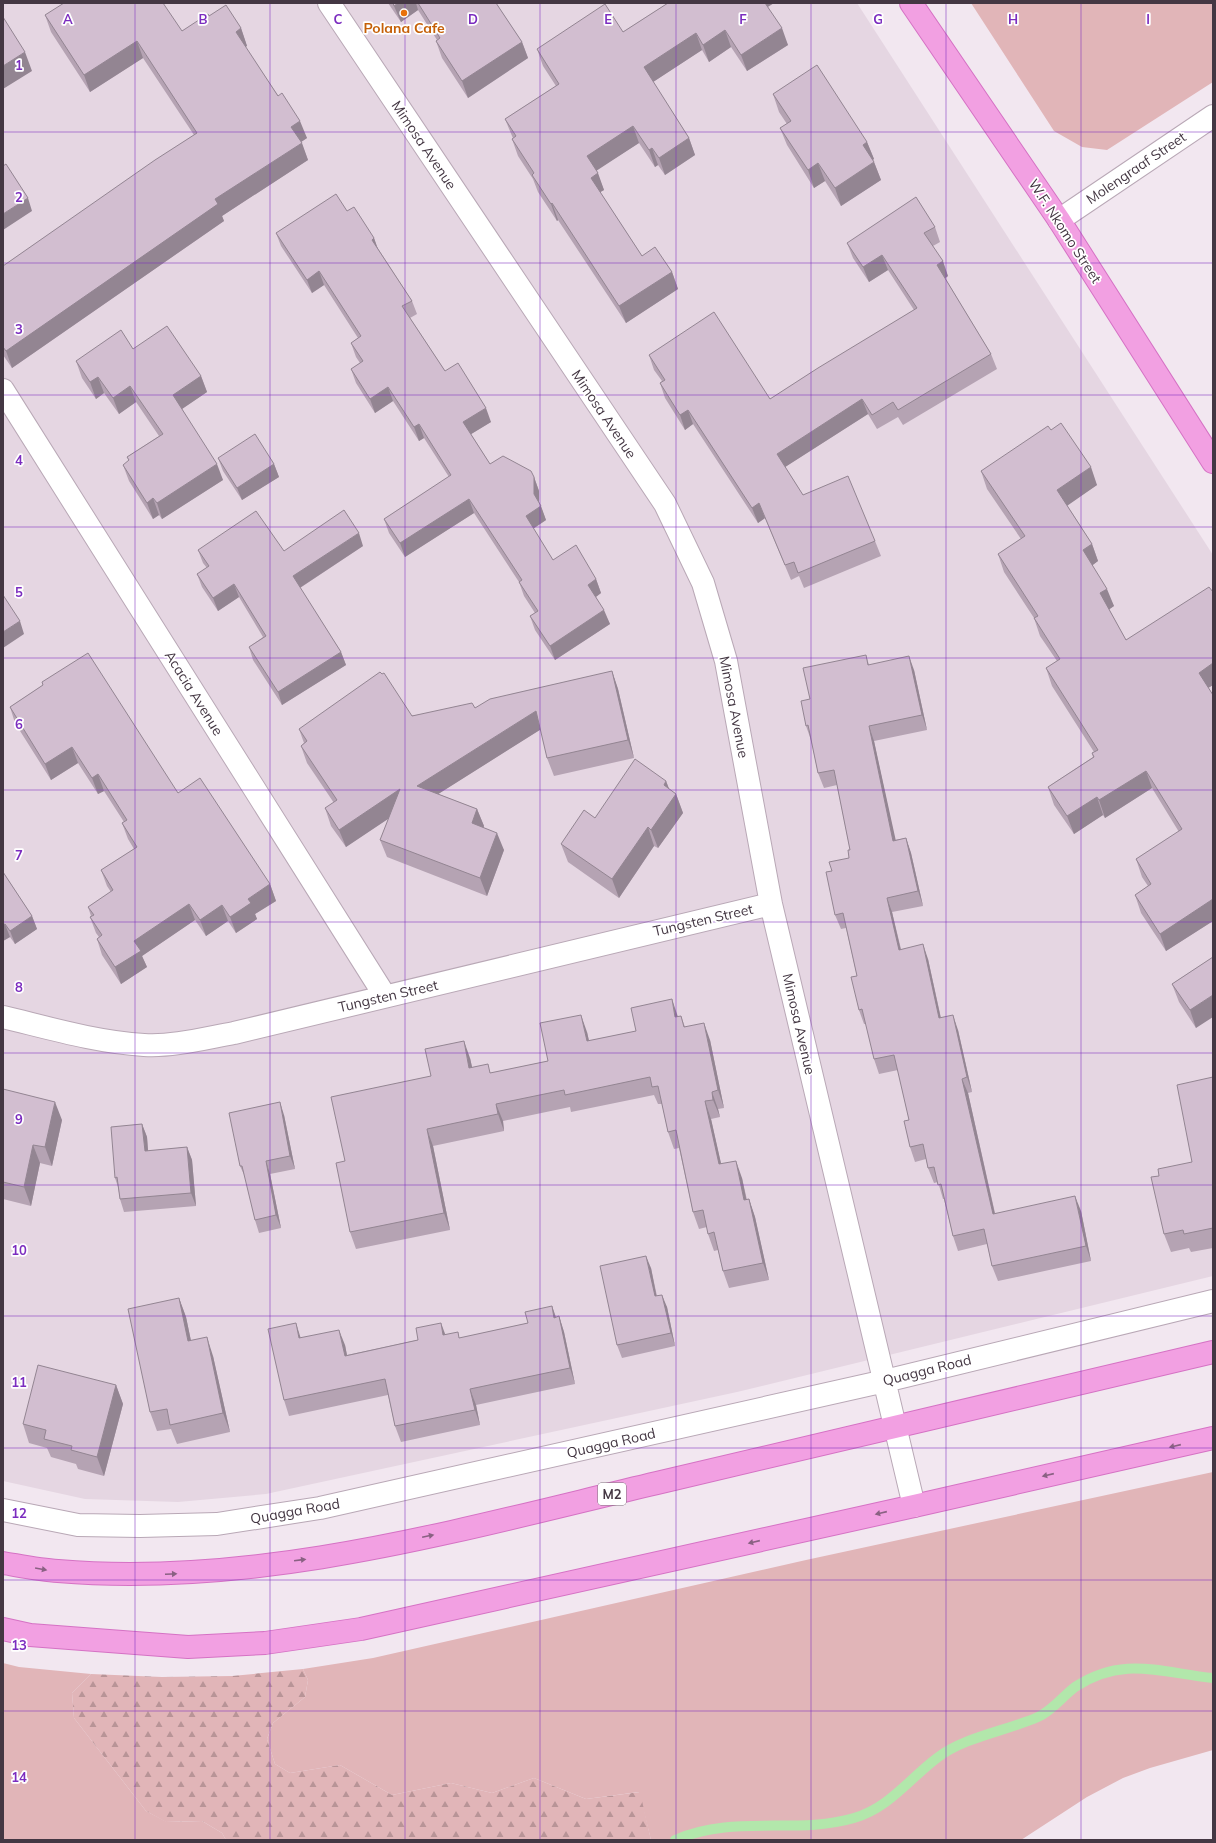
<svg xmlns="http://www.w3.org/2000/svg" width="1216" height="1843" font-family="Mulish,sans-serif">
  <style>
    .residential { fill: #e5d6e2 }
    .grass { fill: #e1b5b8 }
    .forest { fill: url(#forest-firs) }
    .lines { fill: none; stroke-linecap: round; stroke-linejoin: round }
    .stream { stroke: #b2e7ab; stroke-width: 10 }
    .minor-casing { stroke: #b9a8b6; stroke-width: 24 }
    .major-casing { stroke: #d572c4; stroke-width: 24 }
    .minor { stroke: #fff; stroke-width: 22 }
    .major { stroke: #f2a0e2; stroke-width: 22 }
    .wall { fill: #b5a3b3 }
    .shaded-wall { fill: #938592 }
    .building { fill: #d2bed0; stroke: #938592 }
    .oneway { fill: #8a6183 }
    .grid { fill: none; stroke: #7b2cbf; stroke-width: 1; stroke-opacity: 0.55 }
    .food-dot { fill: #e8710a; stroke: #fff; stroke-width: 1.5 }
    .labels { text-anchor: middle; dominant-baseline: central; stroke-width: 3.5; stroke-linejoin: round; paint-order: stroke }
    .shield { fill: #fff; stroke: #7c737b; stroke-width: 1 }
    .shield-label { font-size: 13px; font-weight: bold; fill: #443743 }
    .food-label { font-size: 14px; font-weight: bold; fill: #c56008; stroke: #fff }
    .street-label { font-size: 14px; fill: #443743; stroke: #fff }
    .grid-label { font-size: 13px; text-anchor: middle; font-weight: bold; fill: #7b2cbf; stroke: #fff; stroke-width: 3.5; stroke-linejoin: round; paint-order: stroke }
  </style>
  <defs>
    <pattern id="forest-firs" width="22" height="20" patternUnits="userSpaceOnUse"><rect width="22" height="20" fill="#e1b5b8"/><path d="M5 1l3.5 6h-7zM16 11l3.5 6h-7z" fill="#b89497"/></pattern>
  </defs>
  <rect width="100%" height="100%" fill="#f2e7f0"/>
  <path class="residential" d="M3,3H857L1213,555V1276L737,1392L266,1494L178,1502L85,1499L3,1481Z"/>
  <path class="grass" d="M971,3H1213V82L1107,150L1082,147L1054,131Z
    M1213,1472V1750L1150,1768L1123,1778L1087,1797L1021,1840H651L639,1792L586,1799L534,1778L492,1793L451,1783L392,1795L340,1765L290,1773L275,1764L267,1739L273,1723L305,1697L308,1680L303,1669L373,1658L806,1560Z
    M3,1663L19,1667L91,1674L72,1693L74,1718L146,1811L167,1822L202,1821L222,1833L226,1840H3Z"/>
  <path class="forest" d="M303,1669L308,1680L305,1697L273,1723L267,1739L275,1764L290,1773L340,1765L392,1795L451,1783L492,1793L534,1778L586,1799L640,1792L651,1840H226L222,1833L202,1821L166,1822L146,1811L74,1718L72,1693L91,1674L162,1677L232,1676Z"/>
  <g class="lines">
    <path class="stream" d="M675,1840C733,1814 797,1835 854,1818C889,1808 909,1779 937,1758C964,1737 1006,1731 1038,1717C1052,1711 1063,1696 1075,1687C1123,1655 1162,1673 1213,1678"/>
    <defs>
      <path id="minor" d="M329,3L665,504L703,583L726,661L771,904L914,1506
        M1059,220L1213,116
        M3,390L385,996
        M3,1017C49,1028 96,1042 144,1045C172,1047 206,1038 234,1033L771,904
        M3,1510L78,1525L140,1526L217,1524L320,1508L885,1381L1213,1301"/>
      <path id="major" d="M911,3L1059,220L1213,462
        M3,1563C21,1566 40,1570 58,1571C260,1588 462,1529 657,1483C842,1439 1028,1396 1213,1352
        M3,1629L30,1635L188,1647L265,1643L361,1629L914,1506L1213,1438"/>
    </defs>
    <use href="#minor" class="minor-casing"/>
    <use href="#major" class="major-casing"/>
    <use href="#minor" class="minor"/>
    <use href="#major" class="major"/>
  </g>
  <path class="wall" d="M388,3H496L522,42L528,58L468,98L442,58L436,41L437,40L418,10L401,22Z
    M668,3H774L768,7L788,45L747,71L731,47L709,62L702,50L653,82L689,138L695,155L665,175L658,165L655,167L639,143L596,170L604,190L600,192L642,256L672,272L678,289L626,323L558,220L557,221L538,192L533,179L518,156L512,139L513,138L512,136L505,119L556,86L543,66L537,49L623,32Z
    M45,15L182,31L209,16L241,28L247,46L245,47L307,138L301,142L308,160L222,216L224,221L12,368L3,355V266L194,135L143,58L90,92L51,32Z
    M773,94L867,142L874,159L873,160L874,162L881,180L841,206L825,181L814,188L787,145L780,128L787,124L779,112Z
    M347,211L374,238L377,247L412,301L417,314L410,318L445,371L491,422L471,434L490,464L534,477L539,491V502L546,520L533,529L553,560L596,579L601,593L596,597L610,624L555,660L535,630L530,616L535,613L524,596L519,582L474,513L405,557L389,533L384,519L449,477L424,438L419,441L393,401L375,413L356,383L351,369L360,363L356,357L351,343L358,338L324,285L312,293L281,246L276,233Z
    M935,227L940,242L933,246L948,276L945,278L991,354L997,369L903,425L898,417L877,429L868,414L785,467L803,495L875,541L881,556L804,588L799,576L791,580L765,518L758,523L693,424L685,430L665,398L660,383L662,381L654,370L649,355L770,399L914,310L888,270L869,282L853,258L847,243Z
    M133,349L201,376L207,392L182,409L223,480L162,519L159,515L153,519L129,481L123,465L129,461L127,457L159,436L136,402L119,414L104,393L96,399L82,378L76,361Z
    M1051,430L1097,485L1067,505L1092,544L1098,561L1092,565L1114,606L1109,609L1126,640L1213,592V685L1208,688L1213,695V921L1166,951L1141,913L1135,895L1148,886L1142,877L1136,859L1179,832L1152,788L1105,818L1103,815L1074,834L1054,805L1048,787L1093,757L1092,753L1094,752L1052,686L1046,668L1057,661L1040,636L1034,618L1004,572L998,554L1021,539L987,489L981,471Z
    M218,458L274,464L279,477L242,500L223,471Z
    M363,546L300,588L341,652L346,665L282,705L253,660L249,647L263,637L239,597L218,611L202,587L197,574L207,568L203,563L198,550L284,551Z
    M866,655L869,665L914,670L927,730L874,741L895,840L906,838L911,853L923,906L892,912L901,949L928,959L941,1018L958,1030L972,1092L968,1093L995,1213L1081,1211L1091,1261L998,1281L992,1266L987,1244L958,1251L953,1236L944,1199H943L938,1182L934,1183L928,1168L926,1159L915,1162L910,1147L909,1120L898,1070L879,1074L874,1059L866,1024H864L859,1010L857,976L846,928L841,929L835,915L832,871L849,858L850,850L837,785L824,788L818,773L811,740L806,726L810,699Z
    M612,671L618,689L634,758L554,776L547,758L541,729L438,794L477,809L484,826L483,828L504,850L487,896L387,857L380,840L389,818L346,847L331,826L325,808L334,803L307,763L301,746L304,743L299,729L475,708Z
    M42,682L178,793L270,884L276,901L255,914L257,919L236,933L228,921L206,936L195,920L142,956L147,967L121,984L102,955L97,939L99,937L96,933L90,917L91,916L88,907L111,892L107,886L101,870L134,849L128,839L122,823L124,822L104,791L98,794L78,763L51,780L15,723L10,707L43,685Z
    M666,781L669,789L676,794L683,813L658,848L654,846L619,898L568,862L561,844L595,818Z
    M3,872L32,916L37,929L15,944L10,937L3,941Z
    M1213,957L1196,1028L1179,1002L1172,984Z
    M681,1016L685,1027L710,1040L724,1108L718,1109L720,1117L711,1119L721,1164L742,1178L747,1200L749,1199L755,1217L769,1280L729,1288L723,1271L718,1250L714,1251L708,1234L707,1227L699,1229L693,1212L679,1148L674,1149L668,1132L662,1104H658L654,1095L571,1112L570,1107L503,1121L504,1131L433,1146L450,1230L356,1249L350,1232L431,1076L470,1058L472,1067L491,1073L548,1061L587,1032L589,1041L636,1031Z
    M1213,1077V1248L1191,1252L1189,1248L1171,1252L1164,1234L1159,1176L1192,1162Z
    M3,1089L62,1120L52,1166L40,1163L31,1206L3,1199Z
    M284,1115L295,1169L270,1174L281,1228L259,1233L255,1220L246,1179L240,1166Z
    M142,1124L147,1137L148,1151L187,1147L192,1160L196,1206L124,1212L120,1199L118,1187L115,1178Z
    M651,1268L657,1296L667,1307L675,1346L622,1358L617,1345Z
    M179,1298L186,1317L191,1341L213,1356L230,1432L177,1444L171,1429L157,1431L150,1412Z
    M552,1306L556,1317L559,1316L564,1332L575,1384L476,1405L480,1425L401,1442L395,1426L388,1395L289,1416L284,1400L301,1338L345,1345L347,1355L445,1334L460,1338L528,1323Z
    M116,1385L123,1404L104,1476L78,1469L76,1464L51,1457L47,1448L29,1443L23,1424Z"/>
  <path class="shaded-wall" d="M398,3H416L418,10L401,22L394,6Z
    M762,3H774L764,9Z
    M241,28L247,46L242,49L236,32Z
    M782,28L788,45L747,71L741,55Z
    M725,30L731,47L709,62L703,45Z
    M696,33L702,50L650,84L644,67Z
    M137,41L143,58L90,92L84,75Z
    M522,42L528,58L468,98L462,81Z
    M25,52L32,71L3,89V66Z
    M300,121L307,138L298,144L291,127Z
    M633,126L639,143L593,173L587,156Z
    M689,138L695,155L665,175L659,158Z
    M867,142L874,159L869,162L863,145Z
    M302,143L308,160L222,216L224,221L12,368L6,351L215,199Z
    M652,148L658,165L655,167L649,150Z
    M874,162L881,180L841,206L835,188Z
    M818,163L825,181L814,188L808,170Z
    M598,173L604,190L597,194L591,178Z
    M28,198L32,211L3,230V214Z
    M552,203L558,220L557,221L551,204Z
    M374,238L379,252L372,240Z
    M882,255L888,270L869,282L863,267Z
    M943,261L948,276L943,280L937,265Z
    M319,271L324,285L312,293L307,280Z
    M672,272L678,289L626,323L619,306Z
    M201,376L207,392L179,411L173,395Z
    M98,377L104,393L96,399L90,382Z
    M130,386L136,402L119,414L113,398Z
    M388,387L393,401L375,413L370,399Z
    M862,399L868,414L782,469L777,454Z
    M486,408L491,422L468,436L463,422Z
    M688,410L693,424L685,430L680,415Z
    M419,424L424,438L419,441L414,427Z
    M217,464L223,480L162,519L157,503Z
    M274,464L279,477L242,500L237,488Z
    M1091,467L1097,485L1064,508L1057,490Z
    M534,477L539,491V508L534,494Z
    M153,498L159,515L153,519L147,503Z
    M469,499L474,513L405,557L400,543Z
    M759,503L765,518L758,523L752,508Z
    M541,506L546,520L531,530L526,516Z
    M359,533L363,546L298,589L293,576Z
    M1092,544L1098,561L1089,568L1083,550Z
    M596,579L601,593L593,599L588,585Z
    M234,584L239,597L218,611L213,598Z
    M1107,589L1114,606L1107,611L1100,593Z
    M604,610L610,624L555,660L550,646Z
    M20,621L24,634L3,648V632Z
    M341,652L346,665L282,705L278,692Z
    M909,656L914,670L927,730L922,715Z
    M1213,663V685L1205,690L1199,673Z
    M612,671L618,689L634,758L628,740Z
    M536,711L543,728L424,803L417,786Z
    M869,726L874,741L899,855L893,841Z
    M72,747L78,763L51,780L45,764Z
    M1146,771L1152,788L1105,818L1099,800Z
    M98,774L104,791L98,794L92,778Z
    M666,781L673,799L676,794L683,813L658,848L651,830L664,785Z
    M400,789L406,807L346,847L339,830Z
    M1097,797L1103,815L1074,834L1067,816Z
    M477,809L484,826L478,841L472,823Z
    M648,827L654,846L619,898L612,879Z
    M497,833L504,850L487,896L480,878Z
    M906,838L911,853L923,906L918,891Z
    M270,884L276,901L255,914L257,919L236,933L230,917L248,899Z
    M887,898L892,912L904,964L899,950Z
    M1213,899V921L1166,951L1160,934Z
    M189,904L195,920L142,956L147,967L121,984L115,967L134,941Z
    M222,905L228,921L206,936L200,920Z
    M32,916L37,929L15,944L10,931Z
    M5,924L10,937L3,941V925Z
    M923,944L928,959L944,1033L939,1018Z
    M1213,995V1017L1196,1028L1190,1010Z
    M672,999L678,1017H675Z
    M581,1015L587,1032L593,1059L587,1041Z
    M953,1015L958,1030L972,1092L967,1077Z
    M704,1023L710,1040L724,1108L718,1090Z
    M464,1041L470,1058L476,1085L469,1068Z
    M962,1079L968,1093L998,1228L993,1214Z
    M712,1092L718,1109L720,1117L713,1100Z
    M705,1101L711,1119L725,1181L719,1164Z
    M55,1102L62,1120L52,1166L45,1147Z
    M280,1102L284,1115L295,1169L290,1156Z
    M496,1104L503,1121L504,1131L498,1114Z
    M142,1124L147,1137L149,1164L145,1151Z
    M427,1129L433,1146L450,1230L444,1213Z
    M33,1145L40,1163L31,1206L24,1187Z
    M187,1147L192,1160L196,1206L191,1193Z
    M266,1161L270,1174L281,1228L276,1215Z
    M736,1161L742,1178L750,1218L744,1200Z
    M1075,1196L1081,1211L1091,1261L1086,1246Z
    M749,1199L755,1217L769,1280L763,1263Z
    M646,1256L651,1268L659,1309L655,1296Z
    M662,1295L667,1307L675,1346L671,1333Z
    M179,1298L186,1317L195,1360L188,1341Z
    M552,1306L557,1321L554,1318Z
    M559,1316L564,1332L575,1384L570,1368Z
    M296,1323L301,1339L299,1338Z
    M441,1323L447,1339L443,1335Z
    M339,1330L345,1345L350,1371L345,1356Z
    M207,1337L213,1356L230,1432L223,1413Z
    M116,1385L123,1404L104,1476L97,1457Z
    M470,1389L476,1405L480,1425L475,1410Z"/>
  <path class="building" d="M64,3H163L182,31L208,14L209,16L226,5L241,28L236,32L278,96L282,93L300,121L291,127L302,143L215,199L218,204L6,351L3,347V266L155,160L197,133L137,41L84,75L45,15Z
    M393,3H398L394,6Z
    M418,3H496L522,42L462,81L436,41L440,38Z
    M668,3H765L782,28L741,55L725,30L703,45L696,33L644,67L689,138L659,158L652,148L649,150L633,126L587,156L598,173L591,178L642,256L655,247L672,272L619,306L552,203L551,204L532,175L534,173L512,139L516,136L505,119L559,84L537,49L605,4L623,32Z
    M3,17L25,52L3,66Z
    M817,65L867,142L863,145L874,162L835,188L818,163L808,170L780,128L791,121L773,94Z
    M6,164L28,198L3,214V166Z
    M336,194L347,211L354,207L374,238L372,240L412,301L402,306L445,371L458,363L486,408L463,422L490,464L503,456L531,471L534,477V494L541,506L526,516L553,560L576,545L596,579L588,585L604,610L550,646L530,616L538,611L519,582L522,580L469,499L400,543L384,519L451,475L419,424L414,427L388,387L370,399L351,369L363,361L351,343L361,336L319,271L307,280L276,233Z
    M916,197L935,227L924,233L943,261L937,265L991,354L898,410L893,402L872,415L862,399L777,454L803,495L848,476L875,541L798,573L794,562L785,565L759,503L752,508L688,410L680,415L660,383L665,380L649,355L714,312L770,399L818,368L917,308L882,255L863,267L847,243Z
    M167,326L201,376L173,395L217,464L157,503L153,498L147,503L123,465L129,460L127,457L163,434L130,386L113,398L98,377L90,382L76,361L121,330L133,349Z
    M1061,423L1091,467L1057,490L1092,544L1083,550L1107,589L1100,593L1126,640L1209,587L1213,592V663L1199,673L1213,695V899L1160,934L1135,895L1151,884L1136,859L1182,829L1146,771L1099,800L1097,797L1067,816L1048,787L1094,757L1092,753L1098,750L1046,668L1060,659L1034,618L1038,616L998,554L1025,536L981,471L1048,426L1051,430Z
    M255,434L274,464L237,488L218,458Z
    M344,510L359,533L293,576L341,652L278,692L249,647L266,636L234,584L213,598L197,574L209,566L198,550L256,511L284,551Z
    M3,595L20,621L3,632Z
    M88,653L178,793L200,778L270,884L248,899L251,903L230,917L222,905L200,920L189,904L134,941L141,951L115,967L97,939L102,935L90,917L94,915L88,907L113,890L101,870L137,847L122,823L127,820L98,774L92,778L72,747L45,764L10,707L43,685L42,682Z
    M866,655L868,665L909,656L922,715L869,726L893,841L906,838L918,891L887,898L899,950L923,944L939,1018L953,1015L967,1077L962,1079L993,1214L1075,1196L1086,1246L992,1266L984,1229L953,1236L941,1184L938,1185L934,1167L928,1168L923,1144L910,1147L904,1121L909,1120L894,1055L874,1059L862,1009L859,1010L851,977L857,976L843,913L835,915L826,872L832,871L829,862L849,858L848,850H850L834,770L818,773L808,725L806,726L801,701L810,699L803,668Z
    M612,671L628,740L547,758L536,711L417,786L477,809L472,823L497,833L480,878L380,840L400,789L339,830L325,808L337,800L301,746L307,741L299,729L380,672L382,674L384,673L412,716L472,703L475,708L490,699Z
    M635,759L666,781L664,785L676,794L651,830L648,827L612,879L561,844L584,810L595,818Z
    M3,872L32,916L10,931L5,924L3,925Z
    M1213,957V995L1190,1010L1172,984Z
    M672,999L675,1017L681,1016L684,1027L704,1023L718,1090L712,1092L713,1100L705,1101L719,1164L736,1161L744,1200L749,1199L763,1263L723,1271L714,1232L708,1234L703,1210L693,1212L676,1130L668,1132L658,1086L652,1087L650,1077L565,1095L564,1090L496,1104L498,1114L427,1129L444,1213L350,1232L336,1163L345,1161L331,1097L431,1076L425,1049L464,1041L469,1068L488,1064L490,1073L548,1061L540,1023L581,1015L587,1041L636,1031L631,1008Z
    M1213,1077V1228L1184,1234L1183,1230L1164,1234L1151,1177L1159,1176L1158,1169L1192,1162L1177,1085Z
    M3,1089L55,1102L45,1147L33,1145L24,1187L3,1182Z
    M280,1102L290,1156L266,1161L276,1215L255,1220L242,1166H240L229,1113Z
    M142,1124L145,1151L187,1147L191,1193L120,1199L117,1177L115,1178L111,1127Z
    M646,1256L655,1296L662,1295L671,1333L617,1345L600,1266Z
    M179,1298L188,1341L207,1337L223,1413L170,1425L167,1409L150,1412L128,1309Z
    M552,1306L554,1318L559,1316L570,1368L470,1389L475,1410L395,1426L385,1379L284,1400L268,1329L296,1323L299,1338L339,1330L345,1356L418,1340L416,1328L441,1323L443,1335L458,1332L459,1338L528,1323L525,1312Z
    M38,1365L116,1385L97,1457L71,1450L72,1446L44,1439L46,1430L23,1424Z"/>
  <defs><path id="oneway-solid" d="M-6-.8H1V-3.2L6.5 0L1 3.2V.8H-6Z"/></defs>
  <g class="oneway">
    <use href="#oneway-solid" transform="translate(1175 1446) rotate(167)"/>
    <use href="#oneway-solid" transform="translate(1048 1475) rotate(167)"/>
    <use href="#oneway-solid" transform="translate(881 1513) rotate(167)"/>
    <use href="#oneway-solid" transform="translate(428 1536) rotate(-12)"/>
    <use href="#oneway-solid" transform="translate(754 1542) rotate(167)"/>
    <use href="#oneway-solid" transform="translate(300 1560) rotate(-7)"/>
    <use href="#oneway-solid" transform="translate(41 1569) rotate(10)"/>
    <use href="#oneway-solid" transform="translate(171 1574) rotate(-2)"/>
  </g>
  <path class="grid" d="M135,3V1840M270,3V1840M405,3V1840M540,3V1840M676,3V1840M811,3V1840M946,3V1840M1081,3V1840M3,132H1213M3,263H1213M3,395H1213M3,527H1213M3,658H1213M3,790H1213M3,922H1213M3,1053H1213M3,1185H1213M3,1316H1213M3,1448H1213M3,1580H1213M3,1711H1213"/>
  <circle class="food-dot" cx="404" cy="13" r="4"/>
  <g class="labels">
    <rect class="shield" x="598" y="1483" width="28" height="22" rx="3"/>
    <g class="shield-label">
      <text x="612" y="1494">M2</text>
    </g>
    <g class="food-label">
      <text x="404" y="28">Polana Cafe</text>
    </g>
    <g class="street-label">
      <text transform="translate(424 145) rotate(56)">Mimosa Avenue</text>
      <text transform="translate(1136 168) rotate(-34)">Molengraaf Street</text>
      <text transform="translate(1065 231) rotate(57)">W.F. Nkomo Street</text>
      <text transform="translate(604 414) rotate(56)">Mimosa Avenue</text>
      <text transform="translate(194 693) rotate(58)">Acacia Avenue</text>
      <text transform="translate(734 707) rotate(79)">Mimosa Avenue</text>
      <text transform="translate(703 920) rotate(-13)">Tungsten Street</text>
      <text transform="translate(388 996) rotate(-13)">Tungsten Street</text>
      <text transform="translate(799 1024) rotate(77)">Mimosa Avenue</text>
      <text transform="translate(927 1370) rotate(-14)">Quagga Road</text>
      <text transform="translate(611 1443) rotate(-13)">Quagga Road</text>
      <text transform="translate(295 1511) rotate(-10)">Quagga Road</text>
    </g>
  </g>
  <g class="grid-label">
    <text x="68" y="24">A</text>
    <text x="203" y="24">B</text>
    <text x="338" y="24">C</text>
    <text x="473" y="24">D</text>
    <text x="608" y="24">E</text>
    <text x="743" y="24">F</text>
    <text x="878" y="24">G</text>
    <text x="1013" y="24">H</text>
    <text x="1148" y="24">I</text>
    <text x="19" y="70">1</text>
    <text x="19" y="202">2</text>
    <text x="19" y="334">3</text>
    <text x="19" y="465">4</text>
    <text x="19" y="597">5</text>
    <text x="19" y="729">6</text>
    <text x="19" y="860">7</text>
    <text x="19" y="992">8</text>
    <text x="19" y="1124">9</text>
    <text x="19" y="1255">10</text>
    <text x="19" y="1387">11</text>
    <text x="19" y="1518">12</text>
    <text x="19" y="1650">13</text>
    <text x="19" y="1782">14</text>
  </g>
  <rect width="1216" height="1843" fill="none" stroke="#443743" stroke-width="8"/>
</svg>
